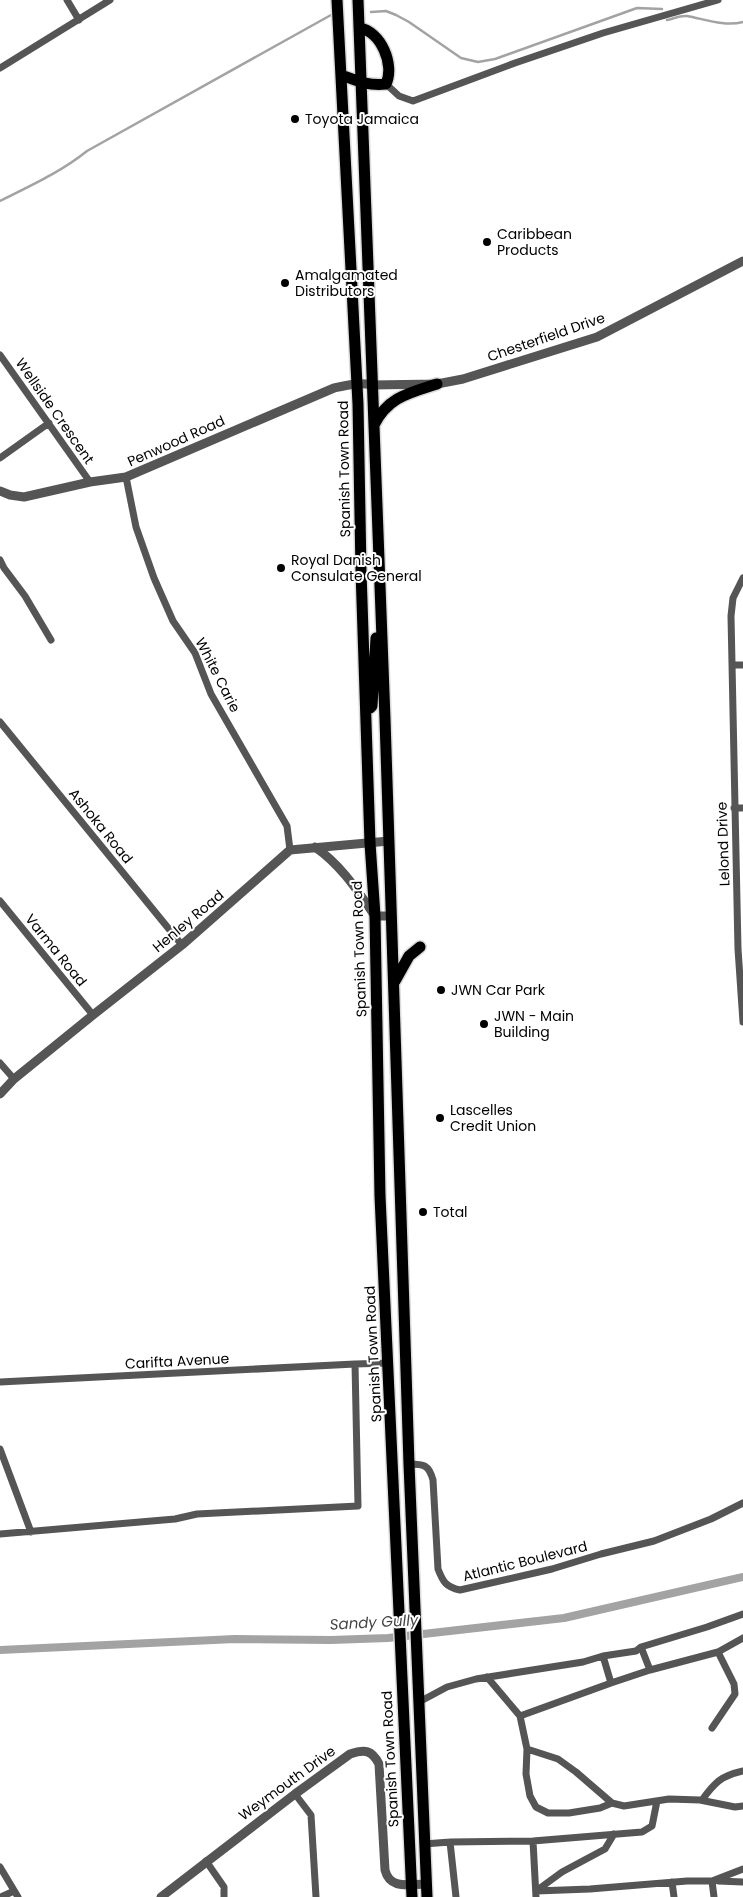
<svg xmlns="http://www.w3.org/2000/svg" width="743" height="1897" font-family="Poppins,sans-serif">
  <style>
    .lines { fill: none; stroke-linecap: round; stroke-linejoin: round }
    .stream { stroke: #a3a3a3; stroke-width: 2.5 }
    .canal { stroke: #a3a3a3; stroke-width: 8 }
    .trunk-casing { stroke: #dbdbdb; stroke-width: 14 }
    .minor { stroke: #555; stroke-width: 7 }
    .tertiary { stroke: #555; stroke-width: 9 }
    .trunk { stroke: #000; stroke-width: 11 }
    .poi-dot { fill: #000; stroke: #fff; stroke-width: 2 }
    .labels { text-anchor: middle; dominant-baseline: central; stroke-width: 4; stroke-linejoin: round; paint-order: stroke }
    .poi-label { font-size: 14px; fill: #000; stroke: #fff; text-anchor: start }
    .street-label { font-size: 14px; fill: #000; stroke: #fff }
    .water-label { font-size: 15px; font-style: italic; fill: #444; stroke: #fff }
  </style>
  <rect width="100%" height="100%" fill="#fff"/>
  <g class="lines">
    <path class="stream" d="M371,12L386,11L396,15L409,22L461,58L478,62L495,59L637,8L662,9
      M667,20C673,19 680,15 687,16C704,19 725,27 743,22
      M0,201C30,186 61,172 87,151L331,15"/>
    <path class="canal" d="M0,1650L235,1639L331,1640L388,1638L564,1618L743,1577"/>
    <defs>
      <path id="trunk" d="M337,0L358,404L361,571L370,843L375,916L380,1196L412,1897
        M358,0L385,719L409,1464L427,1897
        M341,75C357,81 369,86 386,84C395,65 381,31 359,28
        M374,425C388,397 409,393 437,384
        M370,708L372,706L376,638
        M395,981L409,956L420,947"/>
    </defs>
    <use href="#trunk" class="trunk-casing"/>
    <path class="minor" d="M67,0L79,20
      M0,68L110,0
      M386,84L399,96L413,101L515,63L603,33L718,0
      M0,355L90,482
      M0,458L49,423
      M126,477L136,527L154,578L173,621L195,653L211,694L287,826L290,850
      M0,560L4,568L25,596L51,640
      M743,578L733,598L731,616L738,949L743,1022
      M732,665H743
      M0,722L182,945
      M734,808H743
      M0,901L93,1015
      M0,1063L14,1079
      M0,1382L355,1364
      M0,1449L31,1532
      M409,1464C424,1464 429,1465 433,1480L438,1569C443,1582 446,1587 460,1590L552,1569L601,1554L654,1541L711,1519L743,1503
      M0,1534L175,1519L197,1514L358,1506L355,1364L389,1363
      M603,1656L611,1683L650,1670L641,1647
      M650,1670L718,1652L743,1638
      M487,1677L520,1716L527,1749L526,1774L530,1796L536,1807L548,1813H569L600,1808L612,1803
      M419,1702L447,1687L476,1679L583,1662L603,1656L636,1651L641,1647L707,1627L743,1614
      M520,1716L611,1683
      M712,1728L735,1694L734,1684L718,1652
      M527,1749L558,1759L576,1772L612,1803L624,1806L669,1799L700,1800L735,1807L743,1806
      M295,1794L311,1815L316,1897
      M702,1800C715,1782 721,1776 743,1771
      M533,1841L536,1897
      M450,1842L456,1897
      M424,1844L450,1842L533,1841L642,1832L652,1826L657,1801
      M206,1861L224,1887V1897
      M0,1867L18,1897
      M712,1881L743,1869
      M718,1881L743,1882
      M672,1882L674,1897
      M536,1891L590,1889L687,1881H712L714,1897
      M536,1891L562,1872L605,1849L614,1834
      M1,1897L14,1891"/>
    <path class="tertiary" d="M0,491L10,495L24,497L90,482L126,477L334,388C347,385 359,382 372,385L437,384L463,379L597,337L743,261
      M315,847C341,865 357,890 375,916H391
      M0,1094L14,1079L93,1015L182,945L290,850L389,841
      M161,1897L295,1794L350,1754C365,1749 372,1750 379,1764L385,1870C390,1890 409,1884 426,1884"/>
    <use href="#trunk" class="trunk"/>
  </g>
  <g class="poi-dot">
    <circle cx="295" cy="119" r="5"/>
    <circle cx="487" cy="242" r="5"/>
    <circle cx="285" cy="283" r="5"/>
    <circle cx="281" cy="568" r="5"/>
    <circle cx="441" cy="990" r="5"/>
    <circle cx="484" cy="1024" r="5"/>
    <circle cx="440" cy="1118" r="5"/>
    <circle cx="423" cy="1212" r="5"/>
  </g>
  <g class="labels">
    <g class="poi-label">
      <text x="305" y="119">Toyota Jamaica</text>
      <text x="497" y="234">Caribbean<tspan x="497" dy="16">Products</tspan></text>
      <text x="295" y="275">Amalgamated<tspan x="295" dy="16">Distributors</tspan></text>
      <text x="291" y="560">Royal Danish<tspan x="291" dy="16">Consulate General</tspan></text>
      <text x="451" y="990">JWN Car Park</text>
      <text x="494" y="1016">JWN - Main<tspan x="494" dy="16">Building</tspan></text>
      <text x="450" y="1110">Lascelles<tspan x="450" dy="16">Credit Union</tspan></text>
      <text x="433" y="1212">Total</text>
    </g>
    <g class="street-label">
      <text transform="translate(546 337) rotate(-19)">Chesterfield Drive</text>
      <text transform="translate(55 411) rotate(55)">Wellside Crescent</text>
      <text transform="translate(176 441) rotate(-24)">Penwood Road</text>
      <text transform="translate(344 469) rotate(-91)">Spanish Town Road</text>
      <text transform="translate(218 675) rotate(63)">White Carie</text>
      <text transform="translate(101 826) rotate(51)">Ashoka Road</text>
      <text transform="translate(723 844) rotate(-92)">Lelond Drive</text>
      <text transform="translate(188 921) rotate(-40)">Henley Road</text>
      <text transform="translate(359 949) rotate(-92)">Spanish Town Road</text>
      <text transform="translate(56 950) rotate(51)">Varma Road</text>
      <text transform="translate(373 1354) rotate(-93)">Spanish Town Road</text>
      <text transform="translate(177 1361) rotate(-3)">Carifta Avenue</text>
      <text transform="translate(525 1561) rotate(-14)">Atlantic Boulevard</text>
      <text transform="translate(390 1759) rotate(-93)">Spanish Town Road</text>
      <text transform="translate(287 1783) rotate(-36)">Weymouth Drive</text>
    </g>
    <g class="water-label">
      <text transform="translate(374 1622) rotate(-3)">Sandy Gully</text>
    </g>
  </g>
</svg>
